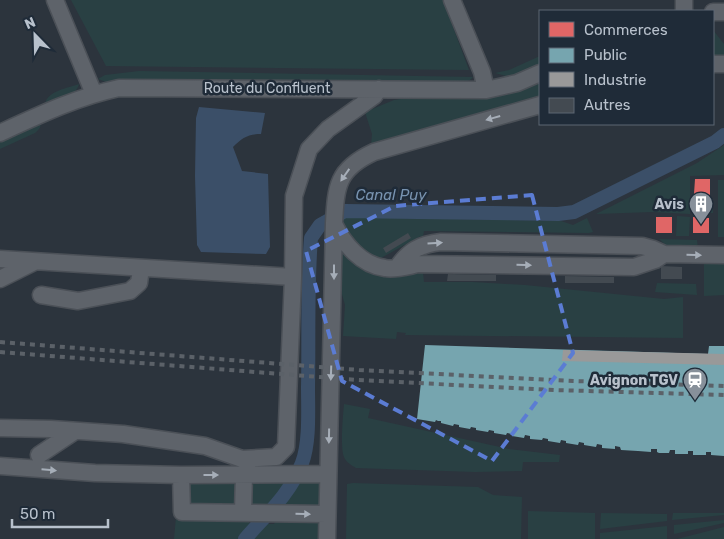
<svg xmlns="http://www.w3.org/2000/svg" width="724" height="539" font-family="Rubik,sans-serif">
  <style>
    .green { fill: #294043 }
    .water { fill: #3b4f68 }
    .shops { fill: #e06666 }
    .public { fill: #76a5af }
    .industry { fill: #999 }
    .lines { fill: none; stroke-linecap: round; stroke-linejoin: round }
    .canal { stroke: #3b4f68; stroke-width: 14 }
    .building { fill: #434a51 }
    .minor-casing { stroke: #4b5057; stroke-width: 19 }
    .minor { stroke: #5e636a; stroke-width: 16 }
    .rail { stroke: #5b6168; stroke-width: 4; stroke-dasharray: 5 5; stroke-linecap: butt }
    .oneway { fill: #a6aeb8 }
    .marked { fill: none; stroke: #5b7cd3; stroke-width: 4; stroke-dasharray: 10 6; stroke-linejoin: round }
    .labels { text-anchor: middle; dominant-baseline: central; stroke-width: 5; stroke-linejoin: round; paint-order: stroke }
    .street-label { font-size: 14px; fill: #b8c1cc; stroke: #1f2b38 }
    .poi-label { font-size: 14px; font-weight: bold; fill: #b8c1cc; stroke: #1f2b38; text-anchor: end }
    .water-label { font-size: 15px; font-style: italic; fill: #7893b0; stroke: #1f2b38 }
  </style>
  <rect width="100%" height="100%" fill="#2c343d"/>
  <path class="green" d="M71,0H443L469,70L106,66Z
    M713,30L724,44V58H713Z
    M540,56V65L510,77L495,73L509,70Z
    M139,71L473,77L470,80L458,84L150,79L109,83L98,79L105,75Z
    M540,81V99L371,147L372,134L365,112L394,100L419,96L500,95L510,93Z
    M79,84C76,97 57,100 45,104C47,91 68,88 79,84Z
    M40,122C42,127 39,129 35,133L0,149V141Z
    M724,145V175L690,176V214L652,212L596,214L697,163Z
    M718,180H724V237H718Z
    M693,199H713V213H693Z
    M677,216L690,217L689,236H676Z
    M343,217L561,221L573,225L587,218L593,232L589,233L424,231L423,236L419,237L381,258L375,259L360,250L343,228Z
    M659,239L697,240L698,249L669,248Z
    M340,243L389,274L423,273L424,282H473L525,285L664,299L683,297V338L405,335L406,333L397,332L396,339L343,336L345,305L337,277Z
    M704,259H724V295L704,296Z
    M657,283L696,284L697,295L655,292Z
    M344,404L370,409L368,418L509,449L560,455L559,462H523L522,471L475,472L356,468C351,465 346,462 344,457C340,448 343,416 344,404Z
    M236,479V506L192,505L190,504L189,483Z
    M249,479L289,482L269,505L249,506Z
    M299,481H316L321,483L320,505L314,507L280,505Z
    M353,483L478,487L493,495L522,497L521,539H346L347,484Z
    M528,511L595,513V539H528Z
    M601,513L667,514V521L600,529Z
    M673,513H724V515L672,520Z
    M176,517L250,518L249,523H258L243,539H174Z
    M277,519L319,521L321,539H248L262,524H274Z
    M724,520V523L674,534V525Z
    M667,526V539H600V533Z
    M724,527V539H677Z"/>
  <path class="water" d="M199,107L265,113L261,134C248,134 242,138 233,147L242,171L268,174L270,247L266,254L201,252L197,245L195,176L196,118Z"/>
  <path class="shops" d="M695,179H710V195L694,194Z
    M656,217H672V233H656Z
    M693,217L709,218V233H693Z"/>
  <path class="public" d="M425,345L708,354L709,346H724V456L711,455V452H706V455H693V451H688V454H675V450H670L669,453H659L657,452V449H651V452L638,451L621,450L620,447L615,446V449L602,448V445L597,444L596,447L584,445V443L579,442L578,445L566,443V441L561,440L560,443L548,441V439L543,438L542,440L530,439V436L525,435L524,438L512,436V434L507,433L506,435L494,433V431L489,430L488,432L476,430V428L471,427L470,429L459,427V425L454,424L453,426L441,423V421H438L436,420L435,422L417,419Z"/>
  <path class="industry" d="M563,350L724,354V365L562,361Z"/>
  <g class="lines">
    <path class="canal" d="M245,539C265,516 291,493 302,463C310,442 308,410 308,387C309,337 307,287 311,238L320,225L345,211L558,214L574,212L715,142L724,135"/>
  </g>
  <path class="building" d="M408,233L411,238L386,253L383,248Z
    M661,266L682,267V279H661Z
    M448,274L496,275V281H447Z
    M565,276L614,277V283H565Z"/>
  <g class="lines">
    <defs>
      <path id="minor" d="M55,0L94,94
        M452,0L482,72L486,90
        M684,0V11
        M713,12H724
        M713,64H724
        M0,133C39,115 77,97 119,88L486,90L517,83L540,73
        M334,224C344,244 361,265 385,268C396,270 408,266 419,264L634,267L655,260L664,254
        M0,259L293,277
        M397,268C408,251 420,244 441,242L642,246L653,249L664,254L724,255
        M0,279L34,262
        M41,295L78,301L130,291L139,283L141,268
        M0,428L51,429L123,434L205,446L242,459L276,457L286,447L293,277L294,196L309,149L328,129L374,96L379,89
        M39,455L75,431
        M0,466L95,473L181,475L328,474
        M181,475L182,512L327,514
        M243,512L244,474
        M327,539L334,223C336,186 337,169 374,152L540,105"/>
    </defs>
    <use href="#minor" class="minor-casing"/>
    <use href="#minor" class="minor"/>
    <path class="rail" d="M0,342L359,370L573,381L724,386
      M0,352L358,380L554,390L724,395"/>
  </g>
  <defs><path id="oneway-solid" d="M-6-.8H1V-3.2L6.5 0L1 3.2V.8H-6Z" transform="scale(1.25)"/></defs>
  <g class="oneway">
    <use href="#oneway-solid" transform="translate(493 118) rotate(164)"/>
    <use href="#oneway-solid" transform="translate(345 175) rotate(125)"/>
    <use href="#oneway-solid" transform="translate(435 243) rotate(-4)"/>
    <use href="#oneway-solid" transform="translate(694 255) rotate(1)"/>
    <use href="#oneway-solid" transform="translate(524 265) rotate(1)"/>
    <use href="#oneway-solid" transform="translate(334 272) rotate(90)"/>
    <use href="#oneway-solid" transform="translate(331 373) rotate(92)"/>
    <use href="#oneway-solid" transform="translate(329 436) rotate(91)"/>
    <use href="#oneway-solid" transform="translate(49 470) rotate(5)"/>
    <use href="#oneway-solid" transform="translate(211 475)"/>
    <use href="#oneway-solid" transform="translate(303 514) rotate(2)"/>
  </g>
  <path class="marked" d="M532,195L573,353L492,461L342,381L306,251L395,206Z"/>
  <defs>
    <symbol id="building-pin" viewBox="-11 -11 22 30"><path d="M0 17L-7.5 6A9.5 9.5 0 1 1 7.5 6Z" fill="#87909a" stroke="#1f2b38"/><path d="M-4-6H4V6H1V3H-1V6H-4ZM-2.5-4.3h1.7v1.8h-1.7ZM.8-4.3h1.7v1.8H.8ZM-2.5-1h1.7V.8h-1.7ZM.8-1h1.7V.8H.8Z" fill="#fff"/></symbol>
    <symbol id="station-pin" viewBox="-11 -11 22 30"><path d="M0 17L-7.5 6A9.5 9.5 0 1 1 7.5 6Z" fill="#87909a" stroke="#1f2b38"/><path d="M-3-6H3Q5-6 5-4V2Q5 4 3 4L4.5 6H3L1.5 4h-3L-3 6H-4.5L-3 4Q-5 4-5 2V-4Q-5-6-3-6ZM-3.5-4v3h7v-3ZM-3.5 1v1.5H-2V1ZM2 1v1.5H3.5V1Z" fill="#fff"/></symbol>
  </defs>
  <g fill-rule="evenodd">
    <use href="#building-pin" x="687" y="190" width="28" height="38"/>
    <use href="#station-pin" x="681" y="366" width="28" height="38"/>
  </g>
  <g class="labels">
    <g class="street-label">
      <text x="267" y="88">Route du Confluent</text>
    </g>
    <g class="poi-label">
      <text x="684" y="204">Avis</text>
      <text x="678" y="380">Avignon TGV</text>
    </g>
    <g class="water-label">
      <text x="391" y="195">Canal Puy</text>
    </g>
  </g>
  <rect x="539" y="10" width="175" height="115" fill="#1f2b38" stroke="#5c6773"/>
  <rect x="549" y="22" width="25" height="15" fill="#e06666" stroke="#5c6773"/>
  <text x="584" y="35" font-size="15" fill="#b8c1cc">Commerces</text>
  <rect x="549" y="48" width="25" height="15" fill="#76a5af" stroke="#5c6773"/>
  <text x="584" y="60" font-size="15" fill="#b8c1cc">Public</text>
  <rect x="549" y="72" width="25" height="15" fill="#999999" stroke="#5c6773"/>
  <text x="584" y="85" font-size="15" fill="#b8c1cc">Industrie</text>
  <rect x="549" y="98" width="25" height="15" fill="#434a51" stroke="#5c6773"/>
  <text x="584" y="110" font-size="15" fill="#b8c1cc">Autres</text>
  <g transform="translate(35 35) rotate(337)" stroke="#1f2b38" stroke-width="4" paint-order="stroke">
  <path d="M0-4L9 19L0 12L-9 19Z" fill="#b8c1cc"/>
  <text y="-8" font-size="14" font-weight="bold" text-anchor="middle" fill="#b8c1cc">N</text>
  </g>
  <path d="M12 519v8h96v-8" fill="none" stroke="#b8c1cc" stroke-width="2.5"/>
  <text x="20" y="519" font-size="15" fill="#b8c1cc" stroke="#1f2b38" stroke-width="4" paint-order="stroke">50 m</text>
</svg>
